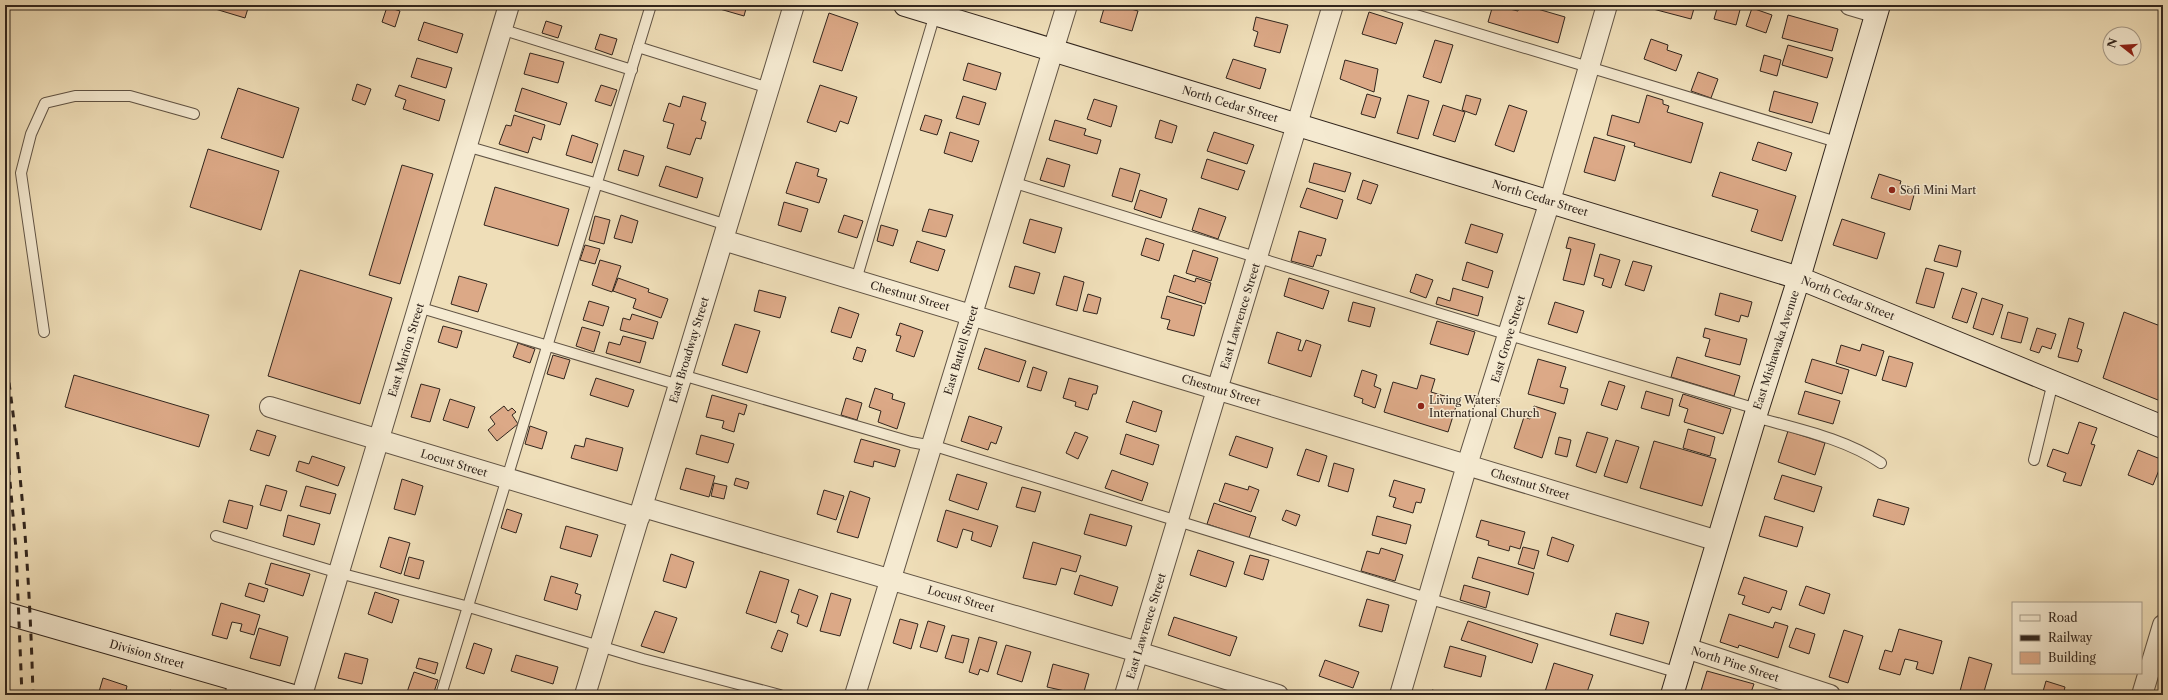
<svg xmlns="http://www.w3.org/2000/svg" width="2168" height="700" font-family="'Libre Caslon Text',serif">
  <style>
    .building { fill: #dca987; stroke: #31251d }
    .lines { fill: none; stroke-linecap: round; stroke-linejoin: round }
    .lane-casing { stroke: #605344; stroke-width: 12 }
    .street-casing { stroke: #605344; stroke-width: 22 }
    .secondary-casing { stroke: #31251d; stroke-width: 24 }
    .lane { stroke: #f5ead1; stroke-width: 10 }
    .street { stroke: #f5ead1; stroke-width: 20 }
    .secondary { stroke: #f5ead1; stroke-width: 22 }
    .rail { stroke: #31251d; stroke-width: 3; stroke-dasharray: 7 7; stroke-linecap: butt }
    .poi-dot { fill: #8f2418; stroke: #f5ead1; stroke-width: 1.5 }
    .labels { text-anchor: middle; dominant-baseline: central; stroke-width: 3; stroke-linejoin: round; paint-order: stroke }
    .street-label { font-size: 11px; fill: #31251d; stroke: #f5ead1 }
    .poi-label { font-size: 11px; fill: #31251d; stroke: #f5ead1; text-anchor: start }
  </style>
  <rect width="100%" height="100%" fill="#efdeb8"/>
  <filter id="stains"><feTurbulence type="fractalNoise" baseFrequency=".005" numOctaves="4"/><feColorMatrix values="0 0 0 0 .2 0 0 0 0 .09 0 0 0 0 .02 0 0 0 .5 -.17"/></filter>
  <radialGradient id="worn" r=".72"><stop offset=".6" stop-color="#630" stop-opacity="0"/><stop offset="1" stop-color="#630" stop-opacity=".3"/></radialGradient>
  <path class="building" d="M202,5H249L245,18Z
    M706,5H747L744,16Z
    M1105,5H1117L1138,11L1132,31L1100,22Z
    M1493,5L1518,11L1519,5H1524L1565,17L1558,43L1488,22Z
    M1654,5H1695L1691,19L1653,9Z
    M1718,5L1741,6L1736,25L1714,19Z
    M387,7L400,11L395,27L382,22Z
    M1752,8L1772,15L1766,33L1746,26Z
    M1369,12L1403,23L1396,44L1362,34Z
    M829,13L858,23L842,71L813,62Z
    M1788,15L1838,29L1832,51L1782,38Z
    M1256,17L1288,25L1280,53L1254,46L1258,32L1253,30Z
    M546,21L562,26L558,38L542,33Z
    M424,22L463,34L457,53L418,40Z
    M600,34L617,39L612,55L595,49Z
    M1651,39L1668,45L1667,50L1682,55L1676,71L1644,59Z
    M1435,40L1453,45L1441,83L1423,77Z
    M1788,45L1833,58L1827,78L1782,65Z
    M530,53L564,62L558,83L524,74Z
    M1764,55L1781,60L1777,76L1760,71Z
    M417,58L452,68L446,88L411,77Z
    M1233,59L1266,69L1260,89L1226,78Z
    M1345,60L1378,69L1374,92L1340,79Z
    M968,63L1001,73L996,90L963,80Z
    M1698,72L1718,79L1711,98L1691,91Z
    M357,84L371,89L365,105L352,100Z
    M399,85L445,100L439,121L403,109L406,100L395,96Z
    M601,85L617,90L611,106L595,101Z
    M820,85L857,97L848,124L840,121L836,132L807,122Z
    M238,88L299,108L283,158L221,138Z
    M522,88L567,103L560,125L515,111Z
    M1774,91L1818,103L1812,123L1769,111Z
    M1367,94L1381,98L1375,118L1361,114Z
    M1408,95L1429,101L1418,139L1397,133Z
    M1466,95L1481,99L1476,115L1462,110Z
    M1647,95L1663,100V104L1669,106L1667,112L1703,123L1691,163L1634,146L1635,143L1607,135L1612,115L1639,123Z
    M683,96L706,103L701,120L706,122L701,139L696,138L690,155L667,148L674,124L663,121L669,103L680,107Z
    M963,96L986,103L979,125L956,118Z
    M1094,99L1117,106L1111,127L1087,119Z
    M1443,105L1465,112L1455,142L1433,135Z
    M1509,105L1527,111L1514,152L1495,145Z
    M514,115L545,125L541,140L533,137L528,153L499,144L506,125L511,126Z
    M925,115L942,120L937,135L920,130Z
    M1055,120L1086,129L1084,135L1101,140L1097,154L1049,140Z
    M1160,120L1177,126L1172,143L1155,138Z
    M950,132L979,141L972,162L944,153Z
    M1214,132L1254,145L1247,164L1207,151Z
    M572,135L598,144L592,163L566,155Z
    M1594,137L1625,146L1615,181L1584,172Z
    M1758,142L1792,153L1786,171L1752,160Z
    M208,149L279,171L261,230L190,207Z
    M624,150L644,156L638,176L618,170Z
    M1047,158L1070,165L1064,187L1040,180Z
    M1207,159L1245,171L1238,190L1201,178Z
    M796,162L819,169L817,176L827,179L819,203L786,193Z
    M1314,163L1351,173L1345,192L1309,182Z
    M402,165L433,174L400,284L369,275Z
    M666,166L703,178L697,198L659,186Z
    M1120,168L1140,174L1132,202L1112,196Z
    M1720,172L1796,196L1782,241L1751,231L1758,210L1712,196Z
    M1879,174L1901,181L1900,184L1910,187L1909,193L1914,195L1910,210L1871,198Z
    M1363,180L1378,185L1371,204L1357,199Z
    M495,187L569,209L558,246L484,225Z
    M1307,188L1343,200L1337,219L1300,207Z
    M1140,190L1167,199L1161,218L1134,209Z
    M784,202L808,209L801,232L778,225Z
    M1199,208L1226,217L1218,239L1192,230Z
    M929,209L953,215L946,237L922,231Z
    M621,215L638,221L632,243L614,238Z
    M844,215L863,221L857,238L838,232Z
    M595,216L610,220L604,244L589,240Z
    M1030,219L1062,228L1055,253L1023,243Z
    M1842,219L1885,233L1877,259L1833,245Z
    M1471,224L1503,234L1497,253L1465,243Z
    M881,225L898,230L893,246L877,241Z
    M1299,231L1326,239L1321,256L1317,255L1313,267L1291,261Z
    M1569,237L1595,244L1584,285L1563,280L1571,249L1566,248Z
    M1146,238L1164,244L1159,261L1141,255Z
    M917,241L945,250L938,271L910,262Z
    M585,245L600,249L595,264L580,260Z
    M1939,245L1961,251L1957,267L1934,261Z
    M1193,250L1218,258L1211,281L1186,273Z
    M1600,254L1620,260L1611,288L1602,285L1604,279L1594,276Z
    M600,260L621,266L612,292L592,285Z
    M1633,261L1652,266L1644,291L1625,285Z
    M1467,262L1493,271L1488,288L1462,280Z
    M1015,266L1040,273L1034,294L1009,287Z
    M1926,268L1944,273L1934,308L1916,303Z
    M300,270L392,298L360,404L268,376Z
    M1416,274L1433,280L1426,298L1410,292Z
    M1174,275L1195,282L1196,278L1211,283L1205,304L1169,292Z
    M459,276L487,284L478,312L451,304Z
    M1064,276L1084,282L1077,311L1056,305Z
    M618,278L649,289L648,292L668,299L661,318L633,308L636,299L613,291Z
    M1289,278L1329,291L1323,309L1284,296Z
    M1453,288L1483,297L1478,316L1436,304L1438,297L1450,301Z
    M1962,288L1977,293L1967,323L1952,318Z
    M759,290L786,297L780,318L754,311Z
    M1720,293L1752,302L1748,317L1741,315L1739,322L1715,315Z
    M1088,294L1101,298L1097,314L1083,311Z
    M1167,296L1202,306L1194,336L1167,329L1170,320L1161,318Z
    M1982,298L2003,305L1993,335L1973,328Z
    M589,301L609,307L603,326L583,320Z
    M1353,302L1375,308L1370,327L1348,321Z
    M1555,302L1584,311L1577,333L1548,324Z
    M839,307L859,314L851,338L831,332Z
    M2008,312L2028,318L2021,343L2001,338Z
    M2124,312L2163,327V402L2103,378Z
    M632,314L658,322L653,339L620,330L623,318L630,320Z
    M2069,318L2084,323L2077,348L2082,350L2078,362L2058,357Z
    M1437,321L1475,332L1468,355L1430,344Z
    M900,323L923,331L914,357L896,351L901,336L896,335Z
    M735,324L760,331L747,373L722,365Z
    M443,326L462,331L457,348L438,342Z
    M582,327L600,332L594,352L576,346Z
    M1705,328L1747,339L1740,365L1705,356L1710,339L1703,337Z
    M2037,328L2056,334L2051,349L2042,346L2039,353L2030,350Z
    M1277,332L1301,340L1298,350L1302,351L1306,340L1321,345L1311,377L1268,363Z
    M623,336L646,342L640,363L606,353L609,342L620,345Z
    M518,343L535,349L530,363L513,357Z
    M1862,344L1884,351L1876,376L1836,363L1841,345L1860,351Z
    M857,347L866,350L862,362L853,359Z
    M985,348L1026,361L1019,382L978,369Z
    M553,355L570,360L564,379L547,374Z
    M1889,356L1913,363L1906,387L1882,380Z
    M1677,357L1740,376L1734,396L1671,377Z
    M1538,359L1566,367L1560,387L1568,389L1564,404L1528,394Z
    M1812,359L1849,370L1842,394L1805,382Z
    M1033,367L1047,372L1041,391L1027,387Z
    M1362,370L1377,375L1374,386L1381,389L1375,408L1362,403L1363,399L1354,396Z
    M74,375L209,415L199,447L65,407Z
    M1421,375L1435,379L1431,392L1458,400L1448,432L1384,412L1393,382L1417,389Z
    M596,378L634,390L628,407L590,395Z
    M1069,378L1098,386L1096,394H1093L1088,410L1075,406L1076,402L1063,398Z
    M1609,381L1625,386L1617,410L1601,405Z
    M421,384L440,389L430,422L411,417Z
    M875,388L893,394L892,399L905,403L897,429L878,422L881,411L869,407Z
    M1646,391L1673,399L1669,416L1641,408Z
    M1805,391L1840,401L1833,424L1798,414Z
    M1683,394L1731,409L1723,434L1684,422L1688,409L1679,406Z
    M712,395L747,405L744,415L739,413L734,432L722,428L724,421L706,417Z
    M846,398L862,403L857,420L841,415Z
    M450,399L475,407L468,428L443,420Z
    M1133,401L1162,411L1156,432L1126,422Z
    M504,406L508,411L512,408L516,412L512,415L518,424L497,441L488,430L495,424L490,417Z
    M1534,406L1556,413L1542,458L1514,448L1524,417L1530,419Z
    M969,416L1002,427L996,444L991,442L988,450L961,441Z
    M2079,422L2097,428L2091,444L2095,445L2081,486L2063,481L2066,473L2047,466L2053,449L2068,454Z
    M530,426L547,432L542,449L525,444Z
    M1688,429L1715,437L1710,456L1683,448Z
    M257,430L276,436L269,456L250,450Z
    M1788,431L1825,443L1815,475L1778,462Z
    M1075,432L1088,437L1078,459L1066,453Z
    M1587,432L1608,438L1596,473L1576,466Z
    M1126,434L1159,445L1153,465L1120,454Z
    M701,435L734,444L728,463L696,454Z
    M1236,436L1273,448L1267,468L1229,455Z
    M1559,437L1571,440L1567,457L1555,454Z
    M586,438L623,448L617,471L571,458L575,445L584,447Z
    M861,439L900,450L895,467L874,461L873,467L854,462Z
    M1616,440L1639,447L1627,483L1604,476Z
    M1654,441L1716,459L1702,506L1640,488Z
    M1306,449L1327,456L1319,482L1297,475Z
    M2138,450L2163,460L2153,485L2128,475Z
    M312,456L345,467L338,486L296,471L299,461L309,464Z
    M1334,463L1354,469L1348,492L1328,486Z
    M686,468L715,476L709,497L680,489Z
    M1112,470L1148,483L1142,501L1105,488Z
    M957,474L987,483L978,510L949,500Z
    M1782,475L1822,487L1814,512L1774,499Z
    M736,478L749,482L747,489L734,485Z
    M402,479L423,486L415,515L394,509Z
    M1394,480L1425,489L1421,503L1416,502L1413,513L1393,507L1396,498L1389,496Z
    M714,483L727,486L724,499L711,496Z
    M1225,483L1248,490L1249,486L1259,490L1251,512L1219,501Z
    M266,485L287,491L281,511L260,505Z
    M306,486L336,494L330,514L300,506Z
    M1022,487L1041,492L1035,512L1016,507Z
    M824,490L844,496L836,520L817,514Z
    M850,491L870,498L858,538L837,532Z
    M1878,499L1909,508L1904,525L1873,516Z
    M229,500L253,506L247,529L223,522Z
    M1214,503L1256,517L1249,538L1207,524Z
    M507,509L522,514L516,533L501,528Z
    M946,510L998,526L991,547L971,540L973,532L963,529L957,548L937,541Z
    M1286,510L1300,515L1296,526L1282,520Z
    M1090,514L1132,526L1126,546L1084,534Z
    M288,515L320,524L314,545L283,536Z
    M1377,516L1411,525L1406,544L1372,535Z
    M1765,516L1803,527L1797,547L1759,536Z
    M1481,520L1525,532L1520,549L1510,546L1509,551L1488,545L1489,541L1476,537Z
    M566,526L598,535L591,557L560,548Z
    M389,537L410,543L401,574L380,567Z
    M1552,537L1574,545L1568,562L1547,555Z
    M1033,542L1081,556L1076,572L1061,568L1056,585L1023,578Z
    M1523,547L1539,551L1534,569L1518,564Z
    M1381,548L1403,555L1395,581L1361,571L1367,551L1379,554Z
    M1198,550L1234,562L1226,587L1190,575Z
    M671,554L694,562L686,588L663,581Z
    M1250,555L1269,560L1263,580L1244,574Z
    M409,557L424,561L419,579L404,575Z
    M1478,557L1534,573L1528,595L1472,578Z
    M271,563L310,574L303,596L265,584Z
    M760,571L789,580L776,623L746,613Z
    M1080,575L1118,587L1112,606L1074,594Z
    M551,576L578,584L575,593L581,595L577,610L544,600Z
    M1744,577L1787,591L1781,610L1772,607L1769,613L1742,604L1745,596L1738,594Z
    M249,583L268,589L264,602L245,596Z
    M1464,585L1490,592L1486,608L1460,600Z
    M1806,586L1830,594L1824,614L1799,605Z
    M799,589L818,596L807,627L797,623L799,615L791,612Z
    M375,592L399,600L392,623L368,614Z
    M831,593L851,599L840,636L820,631Z
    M1367,599L1389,605L1382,632L1359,626Z
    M221,603L260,615L254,635L240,631L242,624L232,622L227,639L212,635Z
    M655,611L677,618L664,653L641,646Z
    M1616,613L1649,622L1643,644L1610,635Z
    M1729,614L1773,628L1775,622L1788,626L1778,658L1739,645L1738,648L1720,642Z
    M1174,617L1237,637L1230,656L1168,635Z
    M900,619L918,624L911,649L893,643Z
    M928,621L945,626L937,652L920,647Z
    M1468,621L1538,644L1532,663L1461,640Z
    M259,628L288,637L280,666L250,658Z
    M1796,628L1815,634L1809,654L1789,647Z
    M1899,629L1942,641L1933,674L1916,669L1918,662L1905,659L1900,675L1879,669L1885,650L1892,652Z
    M778,630L788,634L782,652L771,648Z
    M1844,630L1863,636L1848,683L1829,677Z
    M952,635L969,639L963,663L945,658Z
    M979,637L997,642L988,672L980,669L978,675L969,672Z
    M474,643L492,649L484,674L466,668Z
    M1006,645L1031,652L1022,682L997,674Z
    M1450,646L1486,656L1481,677L1444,667Z
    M345,653L368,659L362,684L338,678Z
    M516,655L558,667L553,684L511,671Z
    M1969,657L1992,664L1983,695H1959Z
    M419,658L438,663L435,674L416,668Z
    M1325,660L1359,672L1353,688L1319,676Z
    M1554,663L1593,675L1586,695H1544Z
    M1053,664L1089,674L1083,695L1047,687Z
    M1707,671L1754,684L1750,695L1700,694Z
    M414,672L438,680L433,695H406Z
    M103,678L127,686L125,695H98Z
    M2046,681L2065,687L2063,695H2042Z
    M170,690L185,695H169Z
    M1432,690L1452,695H1431Z"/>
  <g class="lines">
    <defs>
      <path id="lane" d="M1383,5L1840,143
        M501,29L632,70
        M638,47L769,88
        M466,146L598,184L727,225
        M1012,182L1509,335L1757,409
        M856,280L935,14
        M418,307L679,385
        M44,332L21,173L31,134L45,103L75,96H130L194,114
        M682,375L911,442L938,447L1427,598L1679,673
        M1755,417C1797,429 1844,438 1881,463
        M2034,460L2053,382
        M216,536L339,573L469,607L643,659L780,695
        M230,695L235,679
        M441,695L651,5"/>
      <path id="street" d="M1850,5L1877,13
        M723,240L1718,541
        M270,407L639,518
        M643,507L1138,652L1278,695
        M1686,648L1830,695
        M302,695L509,5
        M585,695L794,5
        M855,695L1067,5
        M1125,695L1333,5
        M1400,695L1467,465L1550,201L1607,5
        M2142,695L2163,625"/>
      <path id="secondary" d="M905,5L1799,278L2163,427
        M5,613L290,695
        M1672,695L1755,417L1799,278L1879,5"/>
    </defs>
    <use href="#lane" class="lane-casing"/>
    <use href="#street" class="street-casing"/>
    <use href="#secondary" class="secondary-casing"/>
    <use href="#lane" class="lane"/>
    <use href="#street" class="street"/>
    <use href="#secondary" class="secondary"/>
    <path class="rail" d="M5,355C22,468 30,581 33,695
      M5,426L16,549L22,695"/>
  </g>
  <g class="poi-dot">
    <circle cx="1892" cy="190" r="4"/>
    <circle cx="1421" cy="406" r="4"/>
  </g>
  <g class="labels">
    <g class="street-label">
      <text transform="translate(1230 104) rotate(17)">North Cedar Street</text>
      <text transform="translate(1540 198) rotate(17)">North Cedar Street</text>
      <text transform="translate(910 296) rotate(16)">Chestnut Street</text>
      <text transform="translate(1848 298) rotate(22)">North Cedar Street</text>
      <text transform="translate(1240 316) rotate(-73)">East Lawrence Street</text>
      <text transform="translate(1508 339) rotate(-73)">East Grove Street</text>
      <text transform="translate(406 350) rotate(-73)">East Marion Street</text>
      <text transform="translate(689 350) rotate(-73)">East Broadway Street</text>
      <text transform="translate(961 350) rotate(-73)">East Battell Street</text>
      <text transform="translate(1776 350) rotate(-72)">East Mishawaka Avenue</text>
      <text transform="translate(1221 390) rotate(17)">Chestnut Street</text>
      <text transform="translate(454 463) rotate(17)">Locust Street</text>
      <text transform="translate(1530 484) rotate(17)">Chestnut Street</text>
      <text transform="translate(961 599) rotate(16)">Locust Street</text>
      <text transform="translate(1146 626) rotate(-73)">East Lawrence Street</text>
      <text transform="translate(147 654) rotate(16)">Division Street</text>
      <text transform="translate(1735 664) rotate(18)">North Pine Street</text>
    </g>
    <g class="poi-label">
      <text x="1900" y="190">Sofi Mini Mart</text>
      <text x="1429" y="400">Living Waters<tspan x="1429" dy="13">International Church</tspan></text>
    </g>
  </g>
  <rect width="2168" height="700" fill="none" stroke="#efdeb8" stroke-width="20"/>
  <rect x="6" y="6" width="2156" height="688" fill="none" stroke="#31251d" stroke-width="2"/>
  <rect x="10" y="10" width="2148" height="680" fill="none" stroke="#31251d"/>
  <rect x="2012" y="602" width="130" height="72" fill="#f5ead1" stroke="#a79b89"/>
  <rect x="2020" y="615" width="20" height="6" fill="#f5ead1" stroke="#a79b89"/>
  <text x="2048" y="622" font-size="12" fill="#31251d">Road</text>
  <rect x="2020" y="635" width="20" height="6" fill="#31251d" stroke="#a79b89"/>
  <text x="2048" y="642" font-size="12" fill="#31251d">Railway</text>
  <rect x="2020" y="652" width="20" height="12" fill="#dca987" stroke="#a79b89"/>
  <text x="2048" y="662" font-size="12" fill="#31251d">Building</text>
  <g transform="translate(2122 46) rotate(287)"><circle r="19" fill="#f5ead1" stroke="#a79b89"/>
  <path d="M0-3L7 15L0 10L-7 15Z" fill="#8f2418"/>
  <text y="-6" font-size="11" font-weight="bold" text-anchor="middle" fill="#31251d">N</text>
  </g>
  <rect width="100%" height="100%" filter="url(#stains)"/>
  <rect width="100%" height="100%" fill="url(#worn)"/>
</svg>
